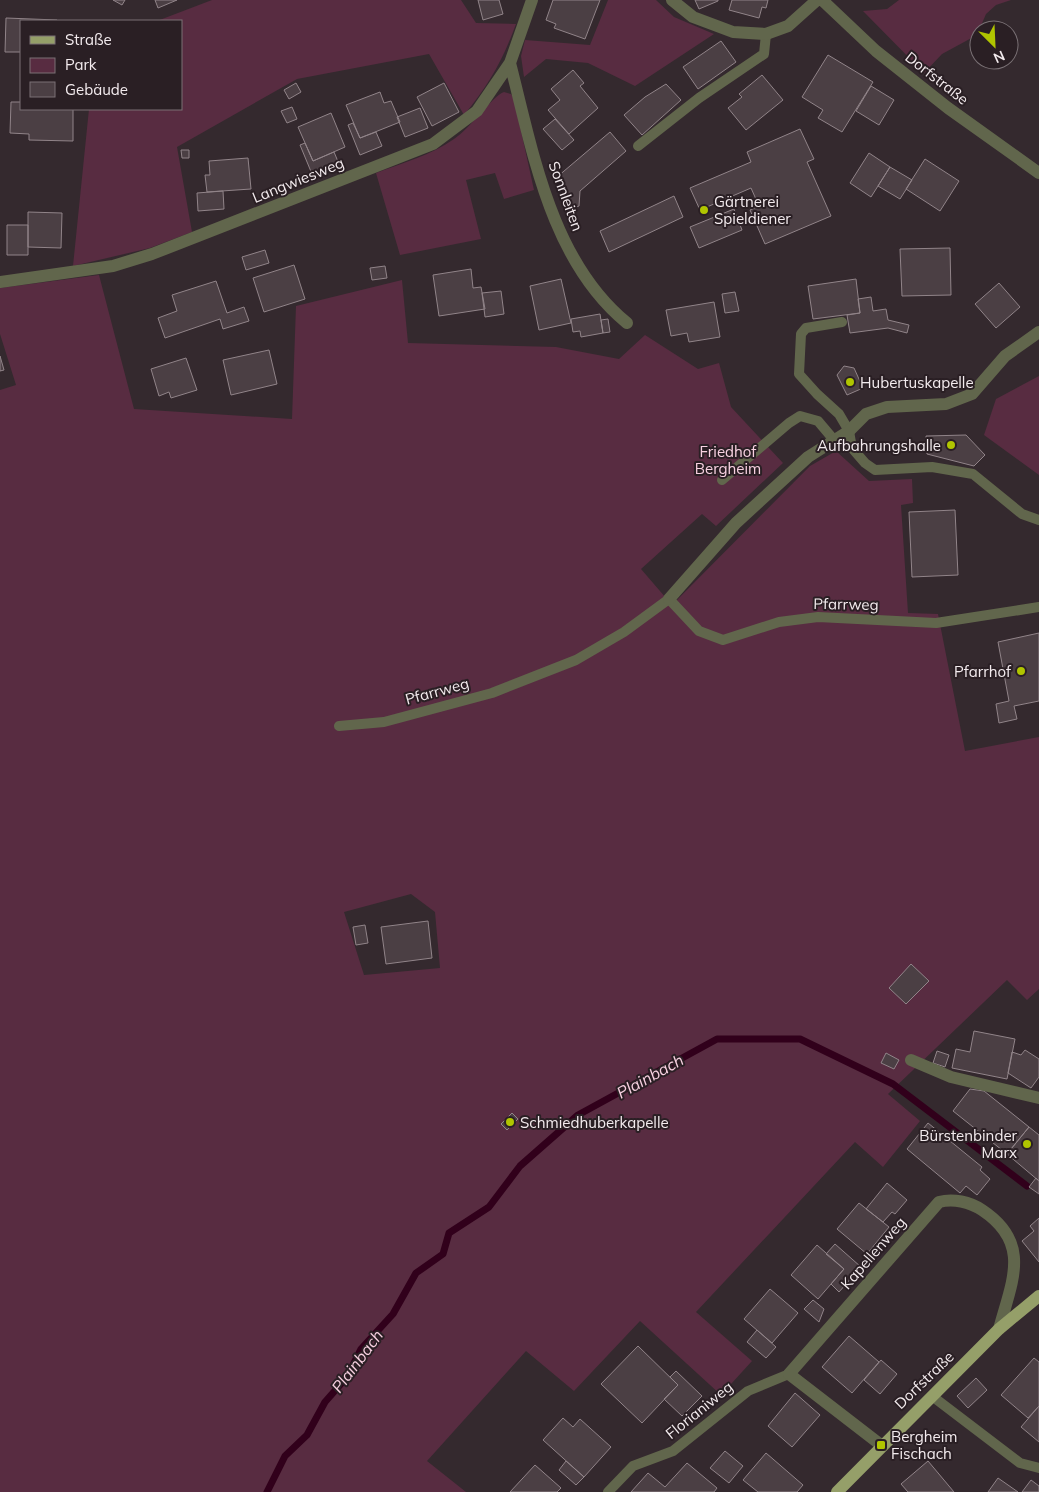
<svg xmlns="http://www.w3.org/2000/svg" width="1039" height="1492" font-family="Mulish,sans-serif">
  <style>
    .green { fill: #582c41; fill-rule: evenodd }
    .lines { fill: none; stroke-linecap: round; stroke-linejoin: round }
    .stream { stroke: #31001b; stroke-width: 7 }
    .building { fill: #4b3f44; stroke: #918489 }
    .lane { stroke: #61664c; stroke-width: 10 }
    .street { stroke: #61664c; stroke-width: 12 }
    .primary { stroke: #959f69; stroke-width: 12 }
    .poi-dot { fill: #b0c500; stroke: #2a1f24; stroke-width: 2 }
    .labels { text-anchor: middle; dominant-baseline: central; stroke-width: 4; stroke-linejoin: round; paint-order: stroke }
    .street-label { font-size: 15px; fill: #f3ebee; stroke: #2a1f24 }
    .poi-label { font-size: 15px; fill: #f3ebee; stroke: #2a1f24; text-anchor: start }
    .park-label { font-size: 15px; fill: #f8d1e1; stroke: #2a1f24 }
    .water-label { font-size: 16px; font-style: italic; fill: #f8d1e1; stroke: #2a1f24 }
  </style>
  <rect width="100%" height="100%" fill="#34292e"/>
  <path class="green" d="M212,0H461L476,23L516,24C502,62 489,84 464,115L429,54L297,79L177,147L192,232L150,248L73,266L89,109H181V21H157Z
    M608,0H656L674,17L714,34L635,86L588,63L546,59L524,77L521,56L525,40L590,45Z
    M899,0H1011L996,5L986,14L977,35L942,54L924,73L863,11L887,9Z
    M504,92L511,94L514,99L534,190L504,199L495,173L466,180L481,239L400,255L376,173C403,163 431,155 454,139C470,129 492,96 504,92Z
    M99,275L134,409L292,419L296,306L402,280L408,343L556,347L619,359L645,335L698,369L719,363L731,407L783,463L716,526L702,514L641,569L672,605L810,466L836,451L869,481L912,479L913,503L901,505L908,613L938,614L965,751L1039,737V989L1027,1000L1007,980L888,1094L920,1121L883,1167L855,1142L696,1312L752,1361L721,1395L640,1321L574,1391L526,1351L427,1461L466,1492H0V390L16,385L0,334V288ZM411,894L435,912L440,968L364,975L344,912Z
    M1039,376V475L984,435L996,399Z"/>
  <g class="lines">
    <path class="stream" d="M267,1492L285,1456L307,1435L325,1402L347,1377L361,1349L393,1314L416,1273L443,1254L449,1233L489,1207L520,1166L578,1115L717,1039H800L893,1084L1027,1186"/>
  </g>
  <path class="building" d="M113,0H125L122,5Z
    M155,0H177L158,8Z
    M478,0H499L503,14L483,20Z
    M553,0H600L585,39L554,28L556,24L546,20Z
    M695,0H718V1L699,9Z
    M732,0H768L766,8L762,7L759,18L729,10Z
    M6,18L57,20V21H21V52H5Z
    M721,41L736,62L698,89L683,67Z
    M828,55L873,82L842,132L818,118L823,110L802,97Z
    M573,70L584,83L580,86L598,108L569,134L548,110L560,100L551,89Z
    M762,75L783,100L746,130L728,108L742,97L739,94Z
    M296,83L301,92L289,99L284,90Z
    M444,83L459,112L432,126L417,97Z
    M666,84L681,100L642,135L624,115L645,97Z
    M871,86L894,100L879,125L856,111Z
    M380,92L384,103L391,101L400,122L360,138L346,105Z
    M11,102H21V109H73V141L29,140V134L10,133Z
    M292,107L297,119L287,123L281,111Z
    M420,108L428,128L405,137L397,117Z
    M331,113L345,147L313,161L298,127Z
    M555,119L574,140L562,150L543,129Z
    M353,123L360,138L376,132L382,146L360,155L348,125Z
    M800,129L814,159L807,162L831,216L765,244L750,210L759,206L751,188L700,210L690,188L751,162L747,152Z
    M610,132L626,151L580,191L579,206L568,210L557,177Z
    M305,143L313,161L334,152L339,164L312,174L300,145Z
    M181,150H189V158H182Z
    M869,153L890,167L871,197L850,183Z
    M248,158L251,189L207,192L205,175H210L209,161Z
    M925,159L959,181L940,211L906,189Z
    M890,167L912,180L900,199L878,186Z
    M223,191L224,209L198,211L197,193Z
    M674,196L683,217L609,252L600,231Z
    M734,209L742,230L699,248L690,227Z
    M28,212L62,213L61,248L28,247Z
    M7,225H28V255H7Z
    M950,248L951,295L902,296L900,249Z
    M265,250L269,263L246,270L242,257Z
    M294,265L305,299L264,312L253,278Z
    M385,266L387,278L372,280L370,268Z
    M471,269L473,288L481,287L485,309L439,316L433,275Z
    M561,279L571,323L539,330L530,286Z
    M856,279L860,313L813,319L808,286Z
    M216,281L227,313L244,307L249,321L223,329L220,319L165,338L158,318L177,311L172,295Z
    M999,283L1020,307L996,328L975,304Z
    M501,291L504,314L485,317L482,293Z
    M735,292L739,311L725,313L722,294Z
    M871,297L873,311L886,309L888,320L909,325L907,333L888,328L850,333L847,315L860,313L858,299Z
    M714,302L720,337L689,342L687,333L671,336L666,310Z
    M600,314L603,333L581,337L580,331L573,332L571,319Z
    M608,319L610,332L603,333L601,320Z
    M269,350L277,384L231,395L223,360Z
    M0,356L4,370L0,371Z
    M186,358L197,390L171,398L169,392L159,396L151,369Z
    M844,366L854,368L863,388L847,395L837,375Z
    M966,435L985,455L974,466L927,454L926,436Z
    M955,510L958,575L912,577L909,512Z
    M1039,633V701L1014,706L1017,719L999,723L996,704L1009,701L998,642Z
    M428,921L432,958L386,964L381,927Z
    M365,925L368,943L356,945L353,927Z
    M911,964L929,981L906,1004L889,988Z
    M974,1031L1015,1039L1007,1079L952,1068L956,1049L970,1052Z
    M1025,1050L1039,1059V1077L1031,1088L1008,1073L1012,1052L1021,1055Z
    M937,1051L949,1055L945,1067L933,1063Z
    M886,1053L899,1060L894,1069L881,1063Z
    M970,1089L984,1091L1029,1127L1007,1154L953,1111Z
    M512,1113L518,1119L507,1130L501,1124Z
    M928,1123L982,1167L980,1170L990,1179L977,1195L966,1186L960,1193L907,1149Z
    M1029,1127L1039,1135V1181L1007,1154Z
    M1036,1178L1039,1181V1194L1029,1187Z
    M887,1183L907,1200L895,1214L892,1212L883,1222L866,1209Z
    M859,1203L889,1227L867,1254L837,1229Z
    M1039,1218V1262L1022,1241L1034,1231L1030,1226Z
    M835,1244L861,1267L839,1292L831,1284L844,1269L826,1254Z
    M817,1245L844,1269L818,1299L791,1275Z
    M770,1289L798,1313L772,1343L744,1319Z
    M813,1300L824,1309L819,1322L804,1309Z
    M757,1330L776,1347L766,1358L747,1342Z
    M849,1336L879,1362L852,1393L822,1367Z
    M638,1346L678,1385L642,1423L601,1384Z
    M1034,1358L1039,1362V1406L1028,1418L1001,1395Z
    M881,1360L897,1374L880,1394L864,1380Z
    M676,1371L702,1396L682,1416L664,1399L678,1385L670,1377Z
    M976,1378L987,1390L968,1408L957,1396Z
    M795,1393L820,1415L792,1447L768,1426Z
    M1039,1406V1442L1021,1427Z
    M563,1418L573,1427L580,1419L611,1447L584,1477L543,1440Z
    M725,1451L743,1466L729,1483L710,1468Z
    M766,1453L803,1485L797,1492H758L743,1480Z
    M566,1461L584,1477L576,1485L559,1470Z
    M928,1461L954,1492H908L901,1484Z
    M687,1463L717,1488L714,1492H631L648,1473L665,1487Z
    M535,1465L561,1488L557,1492H510Z
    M998,1478L1018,1492H988Z
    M1031,1480L1039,1486V1492H1022Z"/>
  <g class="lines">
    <path class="lane" d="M638,146L699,98L764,54L766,34
      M842,322L806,328L801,334L799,374L817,394L839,414L849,431L852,448L865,463L875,470L932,467L973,474L1022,514L1039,520
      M722,480L789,423L800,416L818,421L834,440
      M339,726L384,722L492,693L576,660L624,632L669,599L699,631L723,640L779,622L818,617L936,623L1039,607
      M932,1396L1020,1463L1039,1468
      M608,1492L633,1466L673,1451L748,1391L789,1374"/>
    <path class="street" d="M672,0L693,17L733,32L766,34L788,26L817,0
      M822,0L876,51L948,108L1039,173
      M510,63C533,152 551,261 627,323
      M0,282L113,266L152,254L433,144L477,111L510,63L532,0
      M669,599L736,523L808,457L849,431L866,414L887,407L946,404L972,394L1005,356L1039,332
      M911,1060L951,1077L1039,1098
      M881,1445L789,1374L939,1202C953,1198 970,1202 982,1210C1032,1243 1012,1281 999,1329"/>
    <path class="primary" d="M837,1492L999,1329L1039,1296"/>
  </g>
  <g class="poi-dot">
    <circle cx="704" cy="210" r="5"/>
    <circle cx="850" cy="382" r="5"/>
    <circle cx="951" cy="445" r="5"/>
    <circle cx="1021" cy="671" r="5"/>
    <circle cx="510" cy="1122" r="5"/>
    <circle cx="1027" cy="1144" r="5"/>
    <rect x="876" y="1440" width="10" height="10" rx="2.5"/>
  </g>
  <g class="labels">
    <g class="street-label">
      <text transform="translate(937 78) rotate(38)">Dorfstraße</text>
      <text transform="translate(298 180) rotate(-22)">Langwiesweg</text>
      <text transform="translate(566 196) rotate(70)">Sonnleiten</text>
      <text transform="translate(846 604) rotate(1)">Pfarrweg</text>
      <text transform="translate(437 691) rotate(-15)">Pfarrweg</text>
      <text transform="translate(873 1253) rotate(-49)">Kapellenweg</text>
      <text transform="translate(924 1380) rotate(-44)">Dorfstraße</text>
      <text transform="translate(699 1410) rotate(-39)">Florianiweg</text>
    </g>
    <g class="poi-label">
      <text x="714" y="201">Gärtnerei<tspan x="714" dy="17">Spieldiener</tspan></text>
      <text x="860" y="382">Hubertuskapelle</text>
      <text x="941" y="445" text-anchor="end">Aufbahrungshalle</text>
      <text x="1011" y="671" text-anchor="end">Pfarrhof</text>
      <text x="520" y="1122">Schmiedhuberkapelle</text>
      <text x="1017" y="1135" text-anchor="end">Bürstenbinder<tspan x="1017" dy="17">Marx</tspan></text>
      <text x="891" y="1436">Bergheim<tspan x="891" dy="17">Fischach</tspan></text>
    </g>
    <g class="park-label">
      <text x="728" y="451">Friedhof<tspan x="728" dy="17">Bergheim</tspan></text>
    </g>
    <g class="water-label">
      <text transform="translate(650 1076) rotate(-29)">Plainbach</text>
      <text transform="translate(357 1361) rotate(-53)">Plainbach</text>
    </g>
  </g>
  <rect x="20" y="20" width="162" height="90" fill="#2a1f24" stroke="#7a7175"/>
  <rect x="30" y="36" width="25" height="8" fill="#959f69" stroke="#7a7175"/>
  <text x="65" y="45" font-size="15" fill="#f3ebee">Straße</text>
  <rect x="30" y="58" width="25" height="15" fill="#582c41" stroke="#7a7175"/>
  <text x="65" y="70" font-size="15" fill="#f3ebee">Park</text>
  <rect x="30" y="82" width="25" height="15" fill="#4b3f44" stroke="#7a7175"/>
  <text x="65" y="95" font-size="15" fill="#f3ebee">Gebäude</text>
  <g transform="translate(994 45) rotate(156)"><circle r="24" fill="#2a1f24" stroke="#7a7175"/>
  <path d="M0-4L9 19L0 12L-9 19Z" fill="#b0c500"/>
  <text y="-8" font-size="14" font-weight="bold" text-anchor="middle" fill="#f3ebee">N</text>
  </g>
</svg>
